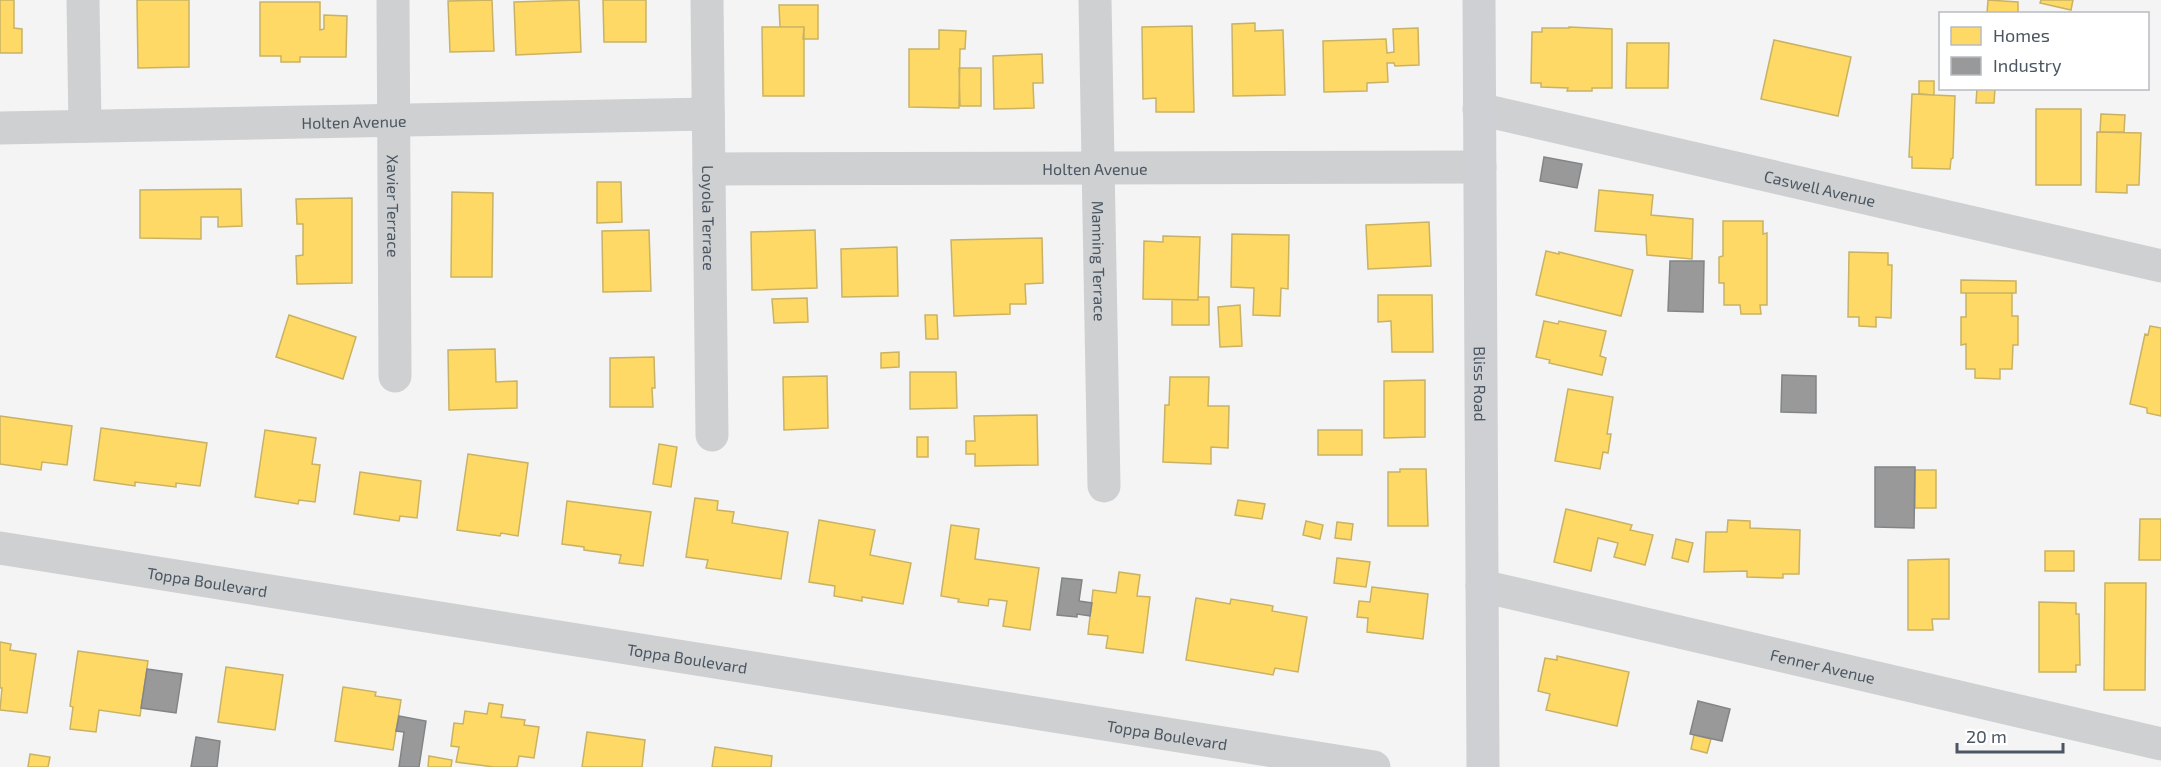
<svg xmlns="http://www.w3.org/2000/svg" width="2161" height="767" font-family="'Exo 2',sans-serif">
  <style>
    .homes { fill: #ffd966; stroke: #c9b264; stroke-width: 1.5 }
    .industry { fill: #999; stroke: #818588; stroke-width: 1.5 }
    .lines { fill: none; stroke-linecap: round; stroke-linejoin: round }
    .street { stroke: #ced0d2; stroke-width: 33 }
    .secondary { stroke: #ced0d4; stroke-width: 33 }
    .labels { text-anchor: middle; dominant-baseline: central; stroke-width: 6; stroke-linejoin: round; paint-order: stroke }
    .street-label { font-size: 16px; fill: #4a5661; stroke: #fff }
  </style>
  <rect width="100%" height="100%" fill="#f4f4f4"/>
  <path class="homes" d="M0,0H14V28L22,29V53H0Z
    M137,0H189V67L138,68Z
    M492,0L494,51L450,52L448,1Z
    M579,0L581,52L516,55L514,2Z
    M603,0H646V42H604Z
    M1988,0L2018,2V14H1987Z
    M2041,0H2073L2071,10L2040,3Z
    M260,2H320V30L324,29V15L347,16L346,57H300V62H281V56H260Z
    M779,5H818V39H803L804,27H780Z
    M1255,23V31L1283,30L1285,95L1233,96L1232,24Z
    M1192,26L1194,112H1156V98L1143,99L1142,27Z
    M762,27H804V96H763Z
    M1569,27L1612,29V88H1592V91H1567L1568,88L1541,87V83H1531L1532,32H1542V28H1569Z
    M1418,28L1419,65L1395,66L1394,63H1387L1388,82L1367,83V91L1324,92L1323,41L1386,39L1387,53L1394,52L1393,29Z
    M939,30L966,31L965,49H960L959,108L909,107V49H939Z
    M1774,40L1851,57L1838,116L1761,99Z
    M1627,43H1669L1668,88H1626Z
    M1042,54L1043,83H1033L1034,108L994,109L993,56Z
    M959,68H981V106H960Z
    M1919,81H1934V95L1919,94Z
    M1977,88H1995L1994,103H1976Z
    M1912,94L1955,96L1953,158L1951,159L1950,169L1912,168V157H1909Z
    M2036,109H2081V185H2036Z
    M2101,114L2125,115L2124,132H2100Z
    M2097,132L2141,133L2139,185H2127V193L2096,192Z
    M597,182H621L622,222L597,223Z
    M241,189L242,226L218,227V217H201V239L140,238V190Z
    M1599,190L1653,195L1651,215L1693,219L1692,259L1647,255L1646,235L1595,231Z
    M452,192L493,193L492,277H451Z
    M352,198V283L297,284L296,256L303,255V224H297L296,199Z
    M1723,221H1763V234L1767,233V305H1760L1761,314H1741L1740,305H1724V283H1719V257L1723,256Z
    M1429,222L1431,266L1368,269L1366,225Z
    M649,230L651,291L603,292L602,231Z
    M815,230L817,288L752,290L751,232Z
    M1232,234L1289,235L1288,289L1281,288L1280,316L1253,315L1254,288L1231,287Z
    M1163,236L1200,237L1198,300L1143,299L1144,241L1163,242Z
    M1042,238L1043,283L1025,284L1026,304H1010V314L954,316L951,240Z
    M897,247L898,296L842,297L841,249Z
    M1546,251L1559,254V252L1633,270L1621,316L1536,295Z
    M1849,252L1888,253V265H1892L1891,318L1876,317V327L1859,326V317H1848Z
    M1961,280L2016,281V293H1961Z
    M1966,293H2012V316H2018V345H2013L2012,369H2000V379L1975,378V369H1966V344L1961,345V317H1966Z
    M1378,295H1432L1433,352H1392L1391,321L1378,322Z
    M1198,297H1209V325H1172V300H1198Z
    M807,298L808,322L774,323L772,299Z
    M1240,305L1242,346L1220,347L1218,307Z
    M289,315L356,337L343,379L276,357Z
    M925,315H937L938,339H926Z
    M1544,321L1558,324L1559,321L1606,331L1600,356L1606,358L1602,375L1549,363L1550,360L1536,357Z
    M2150,326L2161,328V416L2147,413V408L2130,404L2145,334L2148,335Z
    M495,349L496,382L517,381V408L449,410L448,350Z
    M899,352V367L881,368V353Z
    M654,357L655,388H652L653,407H610V358Z
    M910,372H956L957,408L910,409Z
    M827,376L828,428L784,430L783,377Z
    M1170,377H1209L1208,406H1229L1228,448L1211,447V464L1163,462L1165,405H1169Z
    M1425,380V437L1384,438V381Z
    M1568,389L1613,397L1607,434H1611L1608,453L1603,452L1600,469L1555,461Z
    M1037,415L1038,465L975,466V454H966V441H975L974,416Z
    M0,416L72,426L67,465L42,462L41,470L0,464Z
    M101,428L207,443L200,486L176,483V487L135,482V486L94,480Z
    M265,430L316,438L312,464L320,465L315,502L299,500L298,504L255,497Z
    M1318,430H1362V455H1318Z
    M917,437H928V457H917Z
    M659,444L677,447L671,487L653,484Z
    M468,454L528,463L518,536L501,533L500,536L457,530Z
    M1400,469H1426L1428,526H1388V472H1400Z
    M1915,470H1936V508H1915Z
    M360,472L421,481L417,518L400,516L399,521L354,514Z
    M695,498L718,501L717,510L734,512L732,523L788,532L781,579L706,568L708,560L686,557Z
    M1238,500L1265,504L1262,519L1235,515Z
    M567,501L651,512L643,566L619,563L621,555L584,550V547L562,544Z
    M1566,509L1632,525L1630,530L1653,535L1645,565L1614,557L1618,543L1598,538L1591,571L1554,562Z
    M2140,519H2161V560H2139Z
    M819,520L875,530L870,555L911,563L903,604L862,597V601L834,596L835,586L809,582Z
    M1728,520L1750,521V528L1800,530L1799,574H1783V578L1747,577V571L1704,572L1706,532H1727Z
    M1306,521L1323,525L1320,539L1303,535Z
    M1337,522L1353,524L1351,540L1335,538Z
    M951,525L979,529L975,559L1039,568L1030,630L1003,626L1007,601L989,599L988,606L958,602L959,599L941,596Z
    M1676,539L1693,543L1688,562L1672,558Z
    M2045,551H2074V571H2045Z
    M1337,558L1370,562L1366,587L1334,583Z
    M1949,559V619H1932L1933,630H1908V560Z
    M1119,572L1140,575L1137,596L1150,597L1143,653L1106,648L1108,636L1088,634L1093,590L1116,593Z
    M2105,583H2146L2145,690H2104Z
    M1372,587L1428,594L1423,639L1367,632L1368,618L1357,617L1359,601L1370,602Z
    M1196,598L1230,604L1231,599L1273,606L1272,611L1307,617L1298,672L1275,668L1273,675L1186,660Z
    M2039,602L2076,603V614H2079L2080,665H2076V672H2039Z
    M0,642L11,644L10,650L36,654L27,713L0,710L2,688H0Z
    M78,651L148,661L140,716L99,710L96,732L70,729L73,707L70,706Z
    M1557,656L1629,672L1617,726L1546,710L1550,694L1538,691L1545,658L1557,660Z
    M226,667L283,675L275,730L218,722Z
    M343,687L376,692L375,696L401,700L393,750L335,741Z
    M489,703L503,705L501,717L525,720L524,725L539,727L534,758L519,756L517,767H494L456,762L459,747L451,746L454,723L463,724L465,711L487,714Z
    M587,732L645,740L642,767H582Z
    M1694,735L1711,739L1707,753L1691,749Z
    M715,747L772,756L771,767H712Z
    M30,754L50,757L48,767H28Z
    M429,756L452,760L451,767H428Z"/>
  <path class="industry" d="M1544,157L1582,164L1577,188L1540,181Z
    M1670,261H1704L1703,312L1668,311Z
    M1782,375L1816,376V413L1781,412Z
    M1875,467H1915L1914,528L1875,527Z
    M1062,578L1082,580L1079,601L1092,603L1090,616L1077,614V617L1057,615Z
    M147,669L182,674L176,713L141,708Z
    M1698,701L1730,709L1722,741L1690,734Z
    M399,716L426,721L419,767H399L404,732L396,731Z
    M196,737L220,741L217,767H191Z"/>
  <g class="lines">
    <g class="street">
      <path d="M83,0L85,126"/>
      <path id="s1" d="M393,0L395,376"/>
      <path id="s2" d="M707,0L712,435"/>
      <path id="s3" d="M1095,0L1104,486"/>
      <path id="s4" d="M1479,109L2161,266"/>
      <path id="s5" d="M0,128L708,114"/>
      <path id="s6" d="M709,169L1480,167"/>
      <path id="s7" d="M0,548L1374,767"/>
      <path id="s8" d="M1482,586L2161,744"/>
    </g>
    <path class="secondary" id="s9" d="M1479,0L1483,767"/>
  </g>
  <g class="labels">
    <g class="street-label">
      <text stroke="none"><textPath href="#s5" startOffset="354">Holten Avenue</textPath></text>
      <text stroke="none"><textPath href="#s6" startOffset="386">Holten Avenue</textPath></text>
      <text stroke="none"><textPath href="#s4" startOffset="350">Caswell Avenue</textPath></text>
      <text stroke="none"><textPath href="#s1" startOffset="206">Xavier Terrace</textPath></text>
      <text stroke="none"><textPath href="#s2" startOffset="218">Loyola Terrace</textPath></text>
      <text stroke="none"><textPath href="#s3" startOffset="261">Manning Terrace</textPath></text>
      <text stroke="none"><textPath href="#s9" startOffset="384">Bliss Road</textPath></text>
      <text stroke="none"><textPath href="#s7" startOffset="210">Toppa Boulevard</textPath></text>
      <text stroke="none"><textPath href="#s7" startOffset="696">Toppa Boulevard</textPath></text>
      <text stroke="none"><textPath href="#s8" startOffset="350">Fenner Avenue</textPath></text>
      <text stroke="none"><textPath href="#s7" startOffset="1182">Toppa Boulevard</textPath></text>
    </g>
  </g>
  <rect x="1939" y="12" width="210" height="78" fill="#ffffff" stroke="#b7bbc0" stroke-width="1.5"/>
  <rect x="1951" y="27" width="30" height="18" fill="#ffd966" stroke="#b7bbc0" stroke-width="1.5"/>
  <text x="1993" y="42" font-size="18" fill="#4a5661">Homes</text>
  <rect x="1951" y="57" width="30" height="18" fill="#999999" stroke="#b7bbc0" stroke-width="1.5"/>
  <text x="1993" y="72" font-size="18" fill="#4a5661">Industry</text>
  <path d="M1957 743v9h106v-9" fill="none" stroke="#4a5661" stroke-width="3"/>
  <text x="1966" y="743" font-size="18" fill="#4a5661" stroke="#ffffff" stroke-width="4.5" paint-order="stroke">20 m</text>
</svg>
